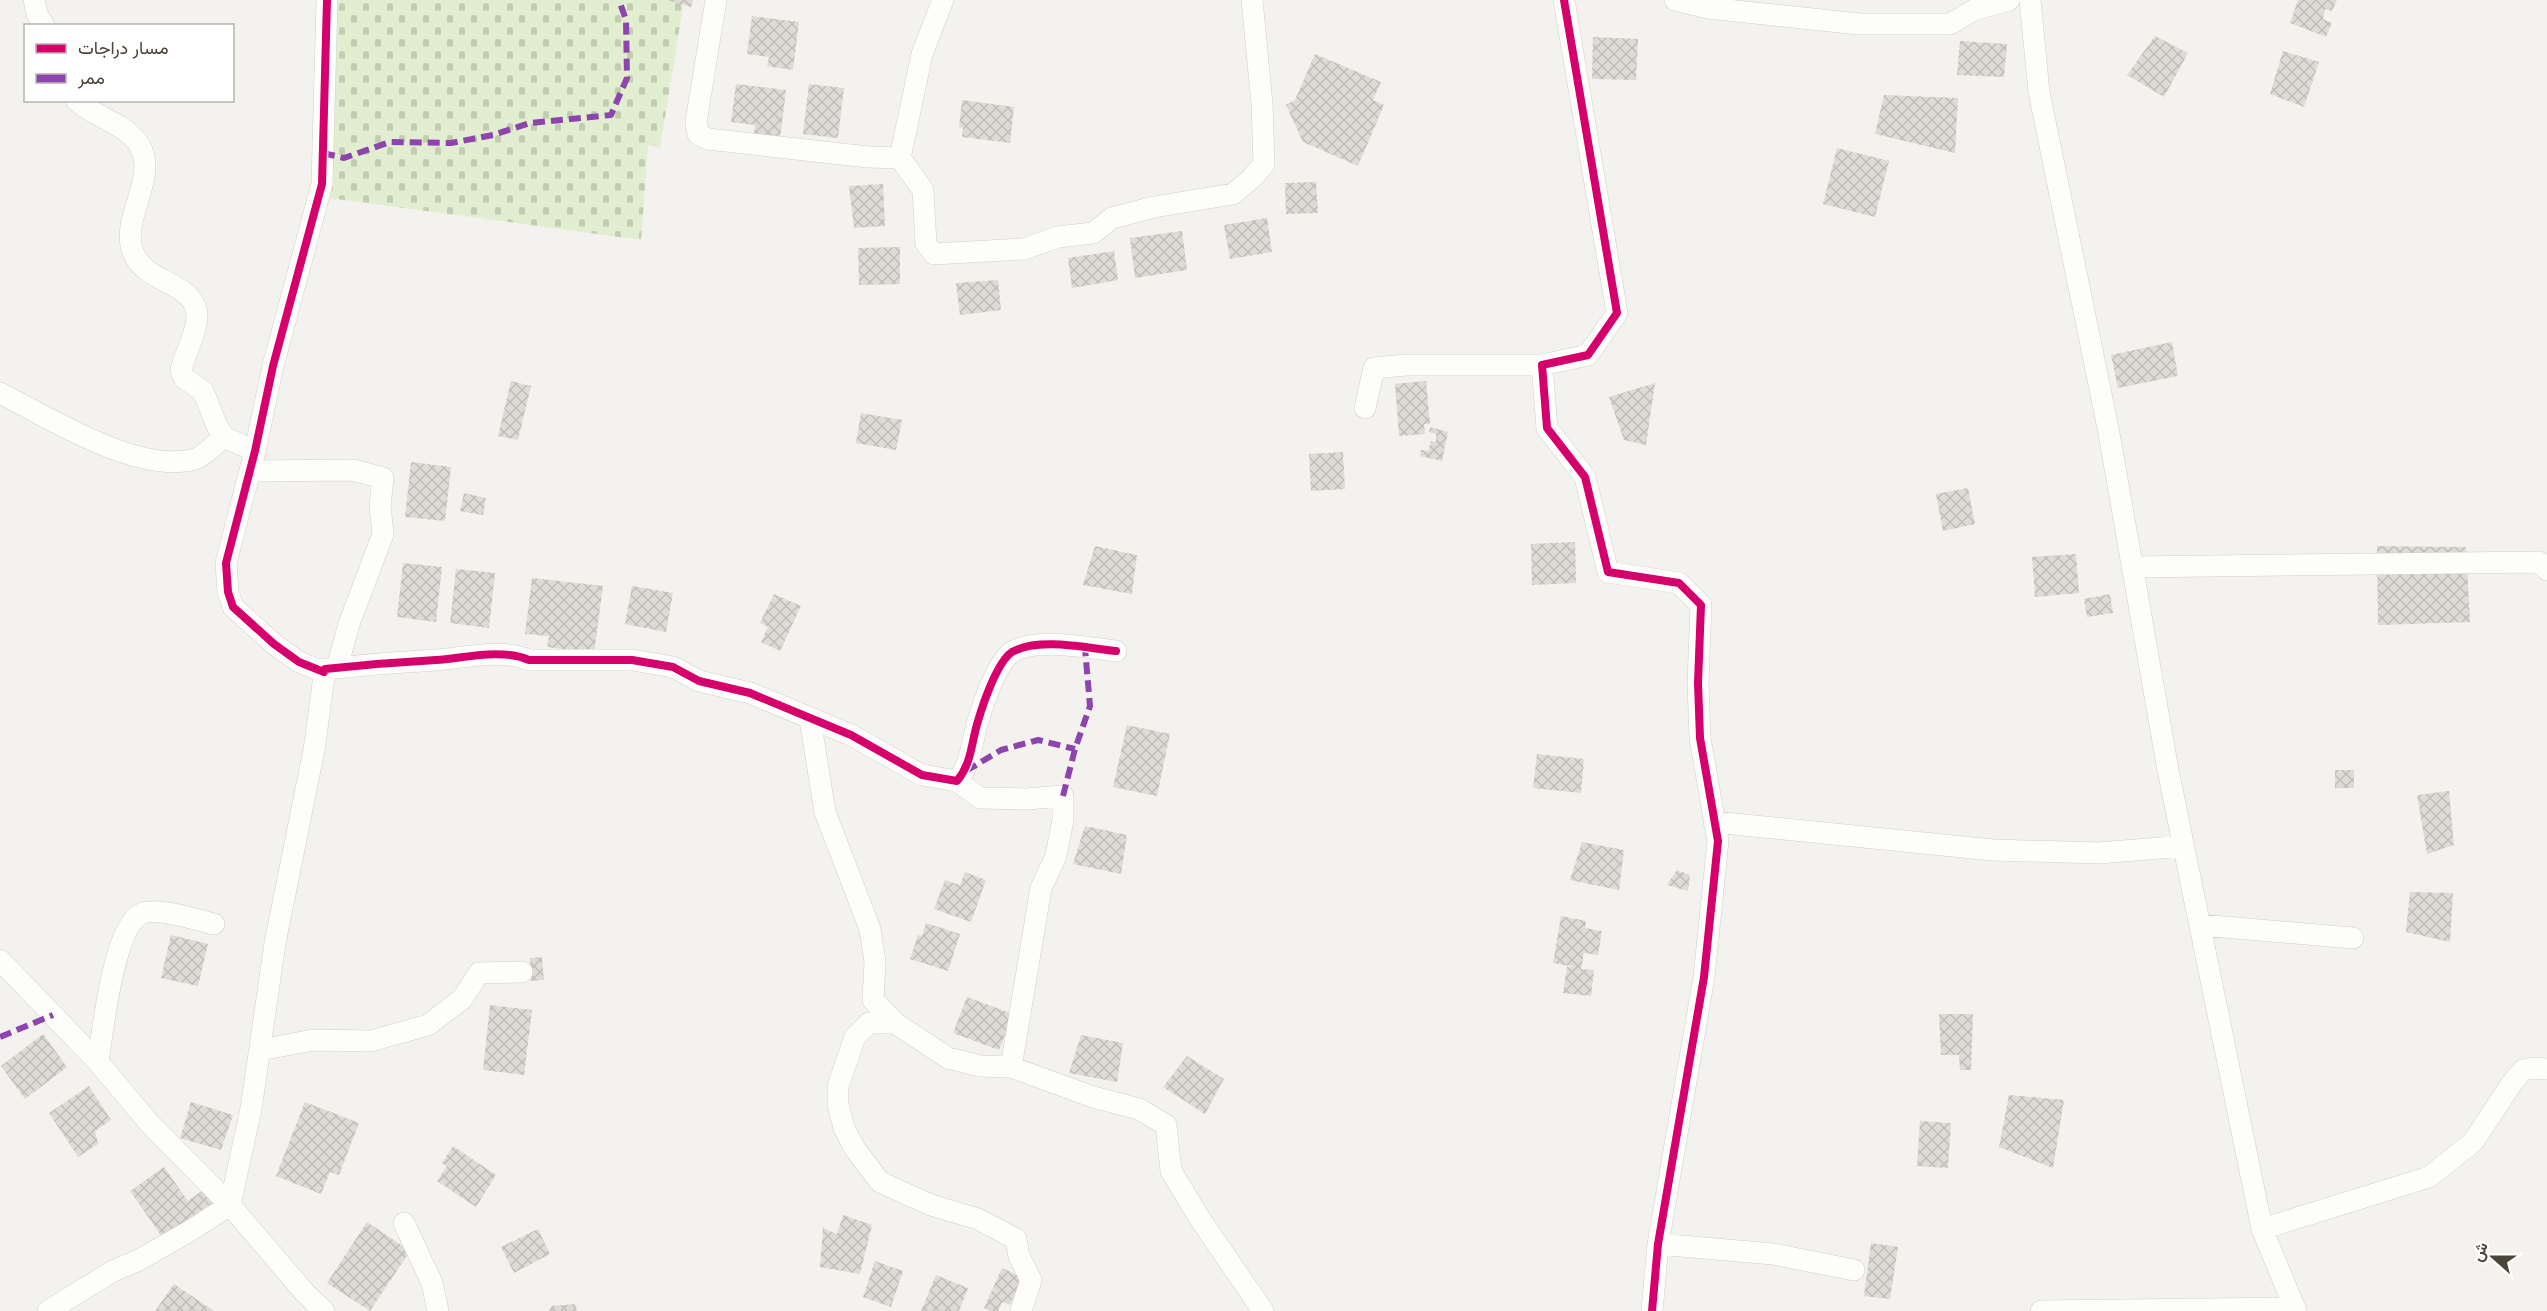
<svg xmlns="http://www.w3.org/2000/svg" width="2547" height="1311" font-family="'Nunito Sans',Vazirmatn,sans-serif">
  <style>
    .cemetery { fill: url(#cemetery-stones) }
    .building { fill: url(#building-cross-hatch) }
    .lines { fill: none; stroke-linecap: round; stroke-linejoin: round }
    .minor-casing { stroke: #d2d0cb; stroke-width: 22 }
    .minor { stroke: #fdfdfc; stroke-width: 21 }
    .quiet { stroke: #8e44ad; stroke-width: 6; stroke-dasharray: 12 6; stroke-linecap: butt }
    .cycleway-casing { stroke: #fff; stroke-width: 11 }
    .cycleway { stroke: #d6006c; stroke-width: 8 }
  </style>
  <defs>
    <pattern id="cemetery-stones" width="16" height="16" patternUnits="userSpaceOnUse" patternTransform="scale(1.5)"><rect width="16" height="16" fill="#e1eecf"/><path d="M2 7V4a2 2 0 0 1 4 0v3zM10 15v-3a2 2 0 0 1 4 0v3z" fill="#c3cdb2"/></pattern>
    <pattern id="building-cross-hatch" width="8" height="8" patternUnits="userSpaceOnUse" patternTransform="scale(1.5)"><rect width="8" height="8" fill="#dedbd6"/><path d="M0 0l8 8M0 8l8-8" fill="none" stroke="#c0bdb8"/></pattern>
  </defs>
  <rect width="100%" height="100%" fill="#f4f2ee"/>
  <path class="cemetery" d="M331,0H684L660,148L648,145L641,240L329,198Z"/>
  <path class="building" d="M667,0H693L691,7Z
    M2298,0H2337L2332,11L2325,9L2323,19L2332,23L2326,37L2290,23Z
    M752,16L799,22L793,70L767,66L769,57L747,54Z
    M2155,36L2188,53L2164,97L2127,75Z
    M1593,37L1638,39L1636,80L1592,79Z
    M1960,41L2007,44L2004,77L1957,75Z
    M2283,51L2319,62L2304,107L2270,94Z
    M1315,54L1381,82L1373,100L1384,105L1358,166L1303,142L1286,105L1295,100Z
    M736,84L786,90L780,139L754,136L755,125L731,122Z
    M809,84L844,88L838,138L803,134Z
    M1884,95L1958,98L1955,153L1875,134Z
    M962,100L1014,107L1010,143L962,137L963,128L959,127Z
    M1837,148L1889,161L1875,217L1823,204Z
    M1316,182L1318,213L1286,214L1285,183Z
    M883,184L885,226L854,228L849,186Z
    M1267,218L1272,252L1230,259L1224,225Z
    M1182,231L1187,270L1135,278L1130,238Z
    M900,247V284L859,285L858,248Z
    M1114,251L1118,280L1072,288L1068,258Z
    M998,280L1001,310L960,315L956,283Z
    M2172,342L2178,376L2118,388L2111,355Z
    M511,381L531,386L518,440L498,436Z
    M1426,381L1430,424H1424L1425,434L1399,436L1395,384Z
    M1655,383L1646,445L1624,440L1609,397Z
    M861,413L902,420L896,450L856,443Z
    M1430,427L1448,432L1442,461L1420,456L1421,450L1428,451L1431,441L1436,442V434L1429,432Z
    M1343,452L1345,489L1311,491L1309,454Z
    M411,462L451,467L445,521L405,517Z
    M1968,488L1975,524L1943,531L1936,494Z
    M464,493L486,498L483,515L460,511Z
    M1575,542L1576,583L1532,585L1531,544Z
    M1095,546L1137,555L1132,594L1083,585Z
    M2377,546L2466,547L2470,622L2378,625Z
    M2076,554L2079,593L2035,597L2032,557Z
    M403,563L442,567L436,622L397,617Z
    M456,569L495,573L489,628L450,623Z
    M532,578L603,586L594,653L547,647L549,636L525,634Z
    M632,586L673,593L666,632L625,624Z
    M774,594L801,606L780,651L761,642L768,627L760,623Z
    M2110,594L2113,613L2087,617L2084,599Z
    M1127,725L1170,734L1157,796L1113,787Z
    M1537,754L1584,759L1581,793L1533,788Z
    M2335,770H2354V788H2335Z
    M2449,791L2454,845L2427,854L2417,795Z
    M1085,826L1127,835L1121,874L1073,864Z
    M1582,842L1624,850L1619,890L1570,880Z
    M1677,870L1690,875L1688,891L1667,885Z
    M965,872L986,880L971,922L934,909L945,880L960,885Z
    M2410,892L2453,893L2450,942L2406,932Z
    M1561,916L1586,921L1585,928L1602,931L1598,955L1584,953L1581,969L1594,970L1591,996L1563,993L1567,967H1575L1553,963Z
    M926,923L960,934L948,971L910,959L918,935L922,936Z
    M171,935L208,944L198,986L161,978Z
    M542,957L544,980L531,981L530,958Z
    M967,997L1013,1014L999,1050L953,1033Z
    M490,1005L532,1010L524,1075L483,1070Z
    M1939,1014H1973L1971,1070H1960L1959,1055H1941Z
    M43,1034L67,1067L25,1099L1,1066Z
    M1081,1035L1123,1043L1117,1082L1069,1073Z
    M1187,1056L1224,1079L1205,1114L1163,1087Z
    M89,1086L111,1120L95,1131L98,1144L78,1157L49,1113Z
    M2009,1095L2064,1100L2053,1168L1999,1147Z
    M191,1102L233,1115L221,1150L180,1138Z
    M305,1102L359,1123L339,1175L330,1172L321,1194L276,1176Z
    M1920,1121L1951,1123L1948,1168L1917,1166Z
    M453,1146L496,1175L476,1207L437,1181L447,1166L442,1163Z
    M164,1167L188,1201L203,1190L215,1206L165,1241L130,1191Z
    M843,1215L872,1225L860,1274L820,1267L823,1228L837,1234Z
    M367,1222L410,1251L370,1311L327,1283Z
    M538,1229L550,1254L514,1273L501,1247Z
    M1871,1243L1898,1247L1890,1299L1864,1296Z
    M875,1261L903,1271L891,1307L863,1297Z
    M1002,1268L1022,1277L1010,1305L1002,1302L998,1311H990L984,1308Z
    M936,1275L968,1288L959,1311H921Z
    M174,1284L214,1311H155Z
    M575,1304L577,1311H549L552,1306Z"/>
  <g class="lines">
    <defs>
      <path id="minor" d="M34,0L37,14L44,26
        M327,0L322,184L273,366L255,451L226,563L228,592L233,607L274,644L299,662L324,672L325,669C362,665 399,662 436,660C465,658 501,648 529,660H632L673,667L699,681L750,693L851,735L922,775L957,781C972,763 971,743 978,721C983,704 997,662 1012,652C1038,637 1087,648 1116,651
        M716,0L696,122L698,134L708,139L868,157L900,158L923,190L926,244L934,254L1024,249L1058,237L1093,233L1112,218L1154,207L1233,194L1251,179L1264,164L1262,104L1252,0
        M1564,0L1617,313L1588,355L1542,365L1547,428L1585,477L1608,572L1679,583L1701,605L1698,683L1700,738L1718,841L1704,977L1658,1244L1652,1311
        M1675,0L1708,8L1859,24H1950L1976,9L2009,0
        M2030,0L2039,92L2108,428L2168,770L2262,1229L2296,1311
        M76,100C93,116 118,121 134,138C165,172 119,215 133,252C145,285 197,281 197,317C196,336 185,352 181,370L184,378L203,391L217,426L224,437L255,451
        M900,158L922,54L943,0
        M0,393C49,418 139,475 195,459C205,456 216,443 224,437
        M1365,408L1374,368L1406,365H1542
        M250,471L353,470L383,478L380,506L383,534L349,624L337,668
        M2132,567L2539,562L2547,570
        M810,719L825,812L870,929L875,962L873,1000L895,1023L948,1058L980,1066L1011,1067L1093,1097L1139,1109L1166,1125L1171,1171L1200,1219L1263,1311
        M957,781L980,798L1026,799L1063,796V820L1056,856L1041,888L1011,1067
        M1714,822L1993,850L2099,853L2184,846
        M2201,925L2353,938
        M0,960L98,1062L150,1124L230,1205L305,1293L324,1311
        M895,1023H869L855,1037L838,1086V1105L844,1128L855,1149L880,1182L931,1205L978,1219L1016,1239L1019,1256L1031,1280L1021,1311
        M260,1050L313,1040L371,1041L428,1025L462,999L479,973L522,972
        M98,1062C103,1031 113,928 141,914C155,906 198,920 214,924
        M404,1223L432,1283L438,1311
        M2262,1229L2429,1177L2473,1142L2512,1083L2523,1070L2533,1068L2547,1069
        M1658,1244L1773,1254L1854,1270
        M48,1311L113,1271L139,1260L188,1232L230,1205L251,1109L275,943L314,750L325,669
        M2041,1311L2295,1308"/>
    </defs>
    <use href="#minor" class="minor-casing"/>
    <use href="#minor" class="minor"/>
    <path class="quiet" d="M323,153L344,158L390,142L451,143L493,135L530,123L611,115L627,78L626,20L619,0
      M966,771L1001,750L1038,740L1075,749
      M1063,796L1075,749L1090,706L1085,648
      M0,1037L53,1015"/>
    <defs>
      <path id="cycleway" d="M327,0L322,184L273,366L255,451L226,563L228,592L233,607L274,644L299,662L324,672L325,669C362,665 399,662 436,660C465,658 501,648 529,660H632L673,667L699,681L750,693L851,735L922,775L957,781C972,763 971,743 978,721C983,704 997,662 1012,652C1038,637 1087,648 1116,651
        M1564,0L1617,313L1588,355L1542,365L1547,428L1585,477L1608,572L1679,583L1701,605L1698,683L1700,738L1718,841L1704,977L1658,1244L1652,1311"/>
    </defs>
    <use href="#cycleway" class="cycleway-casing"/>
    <use href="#cycleway" class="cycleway"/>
  </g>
  <rect x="24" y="24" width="210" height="78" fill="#ffffff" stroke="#b7b4b0" stroke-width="1.5"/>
  <rect x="36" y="44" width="30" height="9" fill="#d6006c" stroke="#b7b4b0" stroke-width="1.5"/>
  <text x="78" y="54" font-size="18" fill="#4b4439">مسار دراجات</text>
  <rect x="36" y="74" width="30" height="9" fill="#8e44ad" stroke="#b7b4b0" stroke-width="1.5"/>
  <text x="78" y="84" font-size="18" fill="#4b4439">ممر</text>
  <g transform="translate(2493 1257) rotate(291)" stroke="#ffffff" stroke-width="4.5" paint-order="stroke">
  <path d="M0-4.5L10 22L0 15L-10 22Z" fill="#4b4439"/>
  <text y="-9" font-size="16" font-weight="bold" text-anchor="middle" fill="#4b4439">ش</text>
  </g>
</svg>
